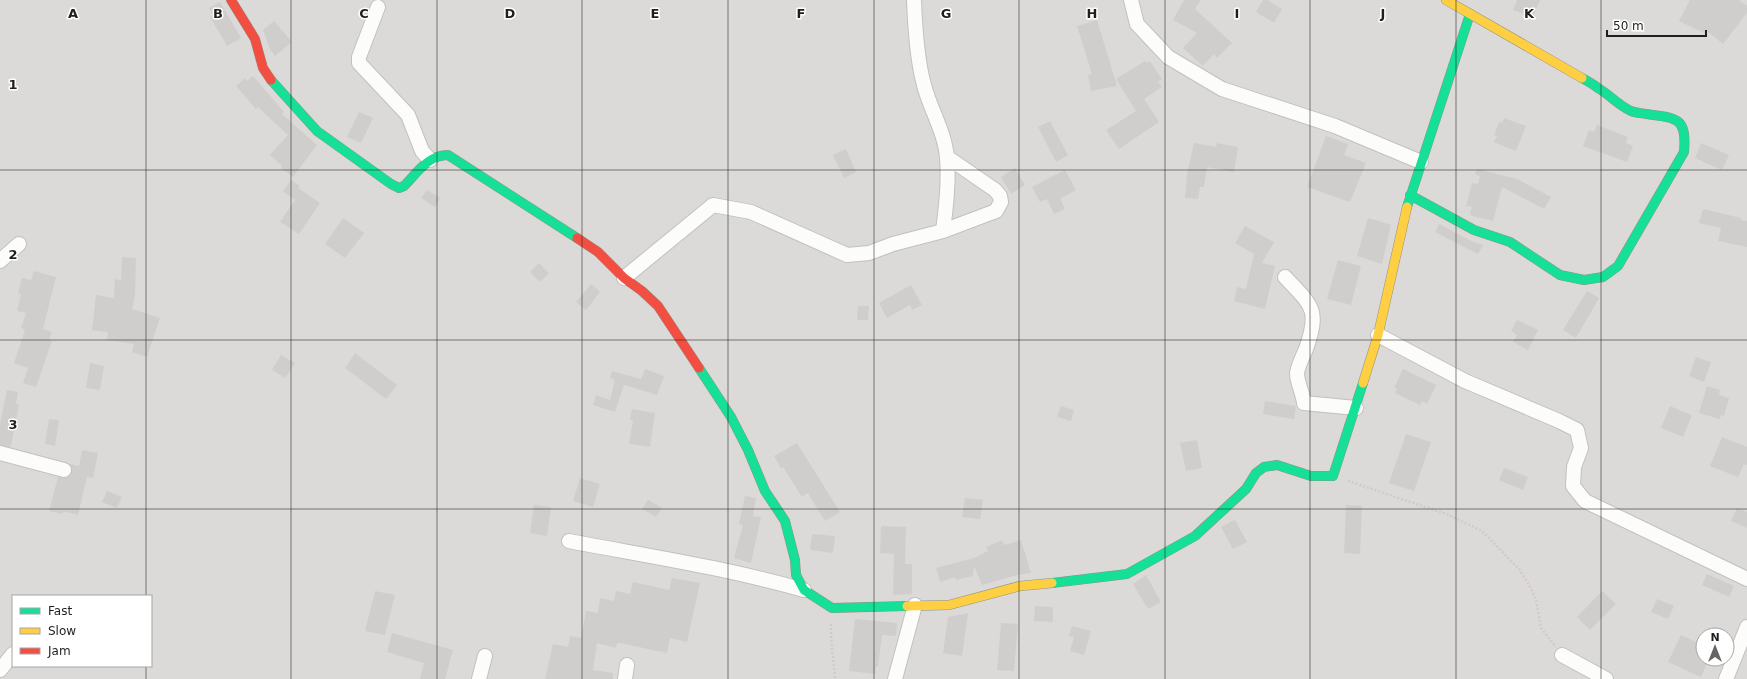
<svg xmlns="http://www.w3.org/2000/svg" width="1747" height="679" font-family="'DejaVu Sans',sans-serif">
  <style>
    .residential { fill: #dbdad8; fill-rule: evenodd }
    .building { fill: #d0cecd }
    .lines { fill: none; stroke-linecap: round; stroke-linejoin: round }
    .street-casing { stroke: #c2c1bf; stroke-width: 16 }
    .fast-casing { stroke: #939381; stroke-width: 10 }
    .slow-casing { stroke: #939381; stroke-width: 10 }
    .jam-casing { stroke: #939381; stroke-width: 10 }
    .path { stroke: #d5c9c8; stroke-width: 2.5; stroke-dasharray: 2 2; stroke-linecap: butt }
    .street { stroke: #fcfcfb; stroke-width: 14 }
    .fast { stroke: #16e098; stroke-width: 9 }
    .slow { stroke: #ffcf43; stroke-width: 9 }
    .jam { stroke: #f24e42; stroke-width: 9 }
    .grid { fill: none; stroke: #1e1e1e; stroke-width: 1; stroke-opacity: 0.55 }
    .grid-label { font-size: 13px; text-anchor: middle; font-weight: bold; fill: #1e1e1e; stroke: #fff; stroke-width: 3; stroke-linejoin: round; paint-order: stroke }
  </style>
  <rect width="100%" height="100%" fill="#eceae7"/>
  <path class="residential" d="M0,0H1747V679H0ZM13,596H151V666H13ZM1703,635H1727V659H1703Z"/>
  <path class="building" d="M1184,0H1201L1195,9L1232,43L1217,58L1214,54L1203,66L1183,48L1197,33L1173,20Z
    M1263,0H1267L1282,9L1274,23L1256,12Z
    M1517,0H1540L1533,17L1513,10Z
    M1690,0H1739L1747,6V13L1723,44L1707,31L1706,34L1679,21Z
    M220,2L241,38L227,46L210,17L213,15L209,8Z
    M1097,20L1117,86L1091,91L1088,75L1092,74L1077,26Z
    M274,21L292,42L275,56L270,49L263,30Z
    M1145,61L1147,63L1150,61L1162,79L1158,82L1162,87L1144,99L1159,122L1119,149L1106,130L1136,111L1116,79Z
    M253,76L284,112L282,114L317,145L293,177L281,168L282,166L270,155L288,135L258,107L256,109L236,86L245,78L247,81Z
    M359,112L373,118L361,143L347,137Z
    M1504,118L1526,126L1516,151L1494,142L1497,136L1494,135L1499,122L1502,123Z
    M1050,121L1068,155L1056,162L1038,127Z
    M1597,125L1628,137L1626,143L1633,146L1627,162L1583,146L1589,130L1594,132Z
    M1326,136L1348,144L1344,155L1366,163L1350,202L1307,187Z
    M1194,143L1216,147L1217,143L1238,147L1234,172L1207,167L1204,187H1200L1198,199L1185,198L1187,174Z
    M1701,143L1729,155L1722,170L1695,158Z
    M846,149L856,172L844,178L833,155Z
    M1015,168L1025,185L1011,194L1001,177Z
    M1477,169L1517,179L1551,197L1544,209L1502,187L1493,221L1472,216L1470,214L1472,207L1466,206L1472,183L1478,184L1480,176L1475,174Z
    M1065,170L1076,190L1060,199L1065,209L1054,214L1047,199L1040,202L1032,187Z
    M291,180L300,186L298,188L320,203L299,234L280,222L295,200L283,191Z
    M427,190L440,198L435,207L421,198Z
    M1703,209L1741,218V220L1747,221V247L1718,241L1721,228L1699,223Z
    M343,218L364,233L345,258L325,244Z
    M1368,218L1391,225L1382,264L1357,256Z
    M1439,224L1469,240L1483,245L1478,254L1435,232Z
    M1245,226L1274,242L1262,263L1275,266L1265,309L1234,301L1237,287L1246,289L1254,254L1235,243Z
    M122,257L136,258L135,295L132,309L160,318L147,357L132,352L134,344L107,340L108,332L92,330L96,295L114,298L115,279L121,280Z
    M1338,260L1361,266L1351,305L1327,299Z
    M539,263L549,273L540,282L530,272Z
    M34,271L56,277L43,329L52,332L49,340L52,341L36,387L23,383L28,368L14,363L25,330L21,328L26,313L17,311L21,294L18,293L22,278L31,280Z
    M591,284L600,292L586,310L576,302Z
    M911,285L922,305L912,310L910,305L887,318L879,303Z
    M1587,291L1599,298L1576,338L1563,330Z
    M858,306H869L868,320H857Z
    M1517,320L1538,330L1528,350L1513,342L1517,335L1511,331Z
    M355,353L397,385L386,399L345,368Z
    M281,355L295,363L285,378L272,370Z
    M1696,357L1711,362L1704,382L1689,376Z
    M90,363L104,366L100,390L86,388Z
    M645,369L664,376L657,395L624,385L615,412L593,405L596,395L610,400L615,380L610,378L612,371L641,379Z
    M1403,369L1436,385L1427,404L1422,401L1420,405L1395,393L1397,389L1394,388Z
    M1707,386L1720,390L1719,395L1729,398L1724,416L1721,415L1720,419L1699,413Z
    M7,390L18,392L16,404H19L11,446L9,447L0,445V424Z
    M1265,401L1296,406L1294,419L1263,414Z
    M1061,406L1074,410L1071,421L1057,417Z
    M1670,406L1692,415L1683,437L1661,428Z
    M632,409L655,413L650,447L629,444L633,420H630Z
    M49,419L59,420L55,446L45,444Z
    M1406,434L1431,442L1414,491L1389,483Z
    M1722,437L1747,447V465L1744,464L1738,477L1710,466Z
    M1197,440L1202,468L1186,471L1180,443Z
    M797,443L840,512L825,521L808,493L802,497L783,467L781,468L774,456Z
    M82,450L98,453L93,478L87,477L78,515L63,511L62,514L49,511L58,477L66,478L70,476L72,468L70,464L79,466Z
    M1504,468L1528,477L1523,490L1499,480Z
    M580,478L600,484L593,507L573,501Z
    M107,491L122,497L117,508L102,502Z
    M745,496L756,498L753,516L761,517L751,563L734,558L743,525L739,524Z
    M965,498L983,500L980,519L962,517Z
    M648,500L662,508L656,517L642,509Z
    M534,505L551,507L547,536L530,533Z
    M1346,505L1362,506L1360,554L1344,553Z
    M1737,508L1747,512V528L1731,521Z
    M1235,520L1247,542L1233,549L1221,527Z
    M881,526L906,527L905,564H912V594L893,595L894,554L880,553Z
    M812,534L835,536L833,553L810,550Z
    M1002,540L1004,545L1021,540L1031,573L1017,575L982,585L974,566L973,576L956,580L955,577L940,582L936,568L974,558L988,551L986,547Z
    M1707,574L1734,586L1729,597L1702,585Z
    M1146,575L1161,602L1148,609L1133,584Z
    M672,578L700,583L687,642L670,638L667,653L620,643H617L616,648L597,643L593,670L613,673V679H545L553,644L568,647L570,636L581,638L586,611L598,613L600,598L614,601L616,591L630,594L633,582L669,590Z
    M375,591L395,595L385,635L365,631Z
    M1602,591L1616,604L1590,630L1577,617Z
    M1657,599L1674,606L1668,619L1651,612Z
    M1035,606L1053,607V622L1034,621Z
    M968,613L962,656L943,653L948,617Z
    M855,619L897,623L896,636L882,635L878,666H876L875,674L849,671Z
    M1001,623L1018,624L1014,671L997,670Z
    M1072,626L1091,631L1084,655L1070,651L1074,637L1069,636Z
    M392,633L453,650L445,679H420L424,663L387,652Z
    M1681,635L1703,645V659H1709L1701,677L1668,662Z"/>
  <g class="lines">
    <defs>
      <path id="street" d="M914,0C915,26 917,60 924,85C930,109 945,132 947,158C949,182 946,207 943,231
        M1131,0L1137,24L1168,57L1222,89L1335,126L1421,162
        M378,7L359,57V63L408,115L422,151L430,160
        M0,261L19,244
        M1285,277C1312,306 1320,309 1306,349C1303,356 1298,366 1297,373C1297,383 1303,393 1304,403L1356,408
        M624,278L713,205L751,212L847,255L869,253L893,244L943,231L996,211L1001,202L1000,196L995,190L947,157
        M1378,335L1465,381L1559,421L1577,430L1581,448L1574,467L1573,486L1585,501L1747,579
        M0,453L64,470
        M569,541C648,556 727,568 804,590
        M1562,655L1606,679
        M0,670L13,654
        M479,679L485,656
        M625,679L627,665
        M895,679L915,605
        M1726,679L1747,627"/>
      <path id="fast" d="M271,80L317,131L391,184L399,188L404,186C417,173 428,155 448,155L577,238
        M1410,195L1474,230L1510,242L1560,275L1584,280L1603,277L1618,266L1684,152C1687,117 1677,118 1646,114C1642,113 1636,113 1631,111C1618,105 1610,95 1598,88C1593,84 1587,81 1582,78
        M1407,207L1470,14
        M699,368L731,417L748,450L765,491L785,521L795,560L796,575L804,590L832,608L907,606
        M1052,583L1127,574L1195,536L1246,489L1256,473L1264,467L1277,465L1311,476H1333L1363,383"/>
      <path id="slow" d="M1446,0L1582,78
        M1363,383L1378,335L1407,207
        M907,606L949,605L1020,586L1052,583"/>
      <path id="jam" d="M231,0L255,39L263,68L271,80
        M577,238L598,252L624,278L642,291L658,306L699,368"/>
    </defs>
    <use href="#street" class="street-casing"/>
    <use href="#fast" class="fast-casing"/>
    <use href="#slow" class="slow-casing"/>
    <use href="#jam" class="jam-casing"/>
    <path class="path" d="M1348,481L1449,515L1482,531L1519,569L1529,585L1536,599L1541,628L1555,646
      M831,624V637L835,679"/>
    <use href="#street" class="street"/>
    <use href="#fast" class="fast"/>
    <use href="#slow" class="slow"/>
    <use href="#jam" class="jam"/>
  </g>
  <path class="grid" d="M146,0V596M291,0V679M437,0V679M582,0V679M728,0V679M874,0V679M1019,0V679M1165,0V679M1310,0V679M1456,0V679M1601,0V679M0,170H1747M0,340H1747M0,509H1747M146,666V679"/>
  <g class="grid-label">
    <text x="73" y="18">A</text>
    <text x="218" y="18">B</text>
    <text x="364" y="18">C</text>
    <text x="510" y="18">D</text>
    <text x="655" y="18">E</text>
    <text x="801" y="18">F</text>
    <text x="946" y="18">G</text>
    <text x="1092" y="18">H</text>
    <text x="1237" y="18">I</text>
    <text x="1383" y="18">J</text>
    <text x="1529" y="18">K</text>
    <text x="13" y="89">1</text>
    <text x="13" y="259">2</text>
    <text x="13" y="429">3</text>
  </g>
  <rect x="12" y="595" width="140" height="72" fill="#ffffff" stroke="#a5a5a5"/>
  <rect x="20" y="608" width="20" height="6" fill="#16e098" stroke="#a5a5a5"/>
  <text x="48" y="615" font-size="12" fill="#1e1e1e">Fast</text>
  <rect x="20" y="628" width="20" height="6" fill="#ffcf43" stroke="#a5a5a5"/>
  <text x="48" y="635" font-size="12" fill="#1e1e1e">Slow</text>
  <rect x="20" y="648" width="20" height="6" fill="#f24e42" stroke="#a5a5a5"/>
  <text x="48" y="655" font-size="12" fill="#1e1e1e">Jam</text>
  <g transform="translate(1715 647)"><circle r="19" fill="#ffffff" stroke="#a5a5a5"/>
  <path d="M0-3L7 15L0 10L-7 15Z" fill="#666564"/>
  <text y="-6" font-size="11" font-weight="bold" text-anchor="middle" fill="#1e1e1e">N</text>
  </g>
  <path d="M1607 30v6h99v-6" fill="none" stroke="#1e1e1e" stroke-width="2"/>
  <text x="1613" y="30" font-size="12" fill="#1e1e1e" stroke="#ffffff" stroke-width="3" paint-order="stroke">50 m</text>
</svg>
